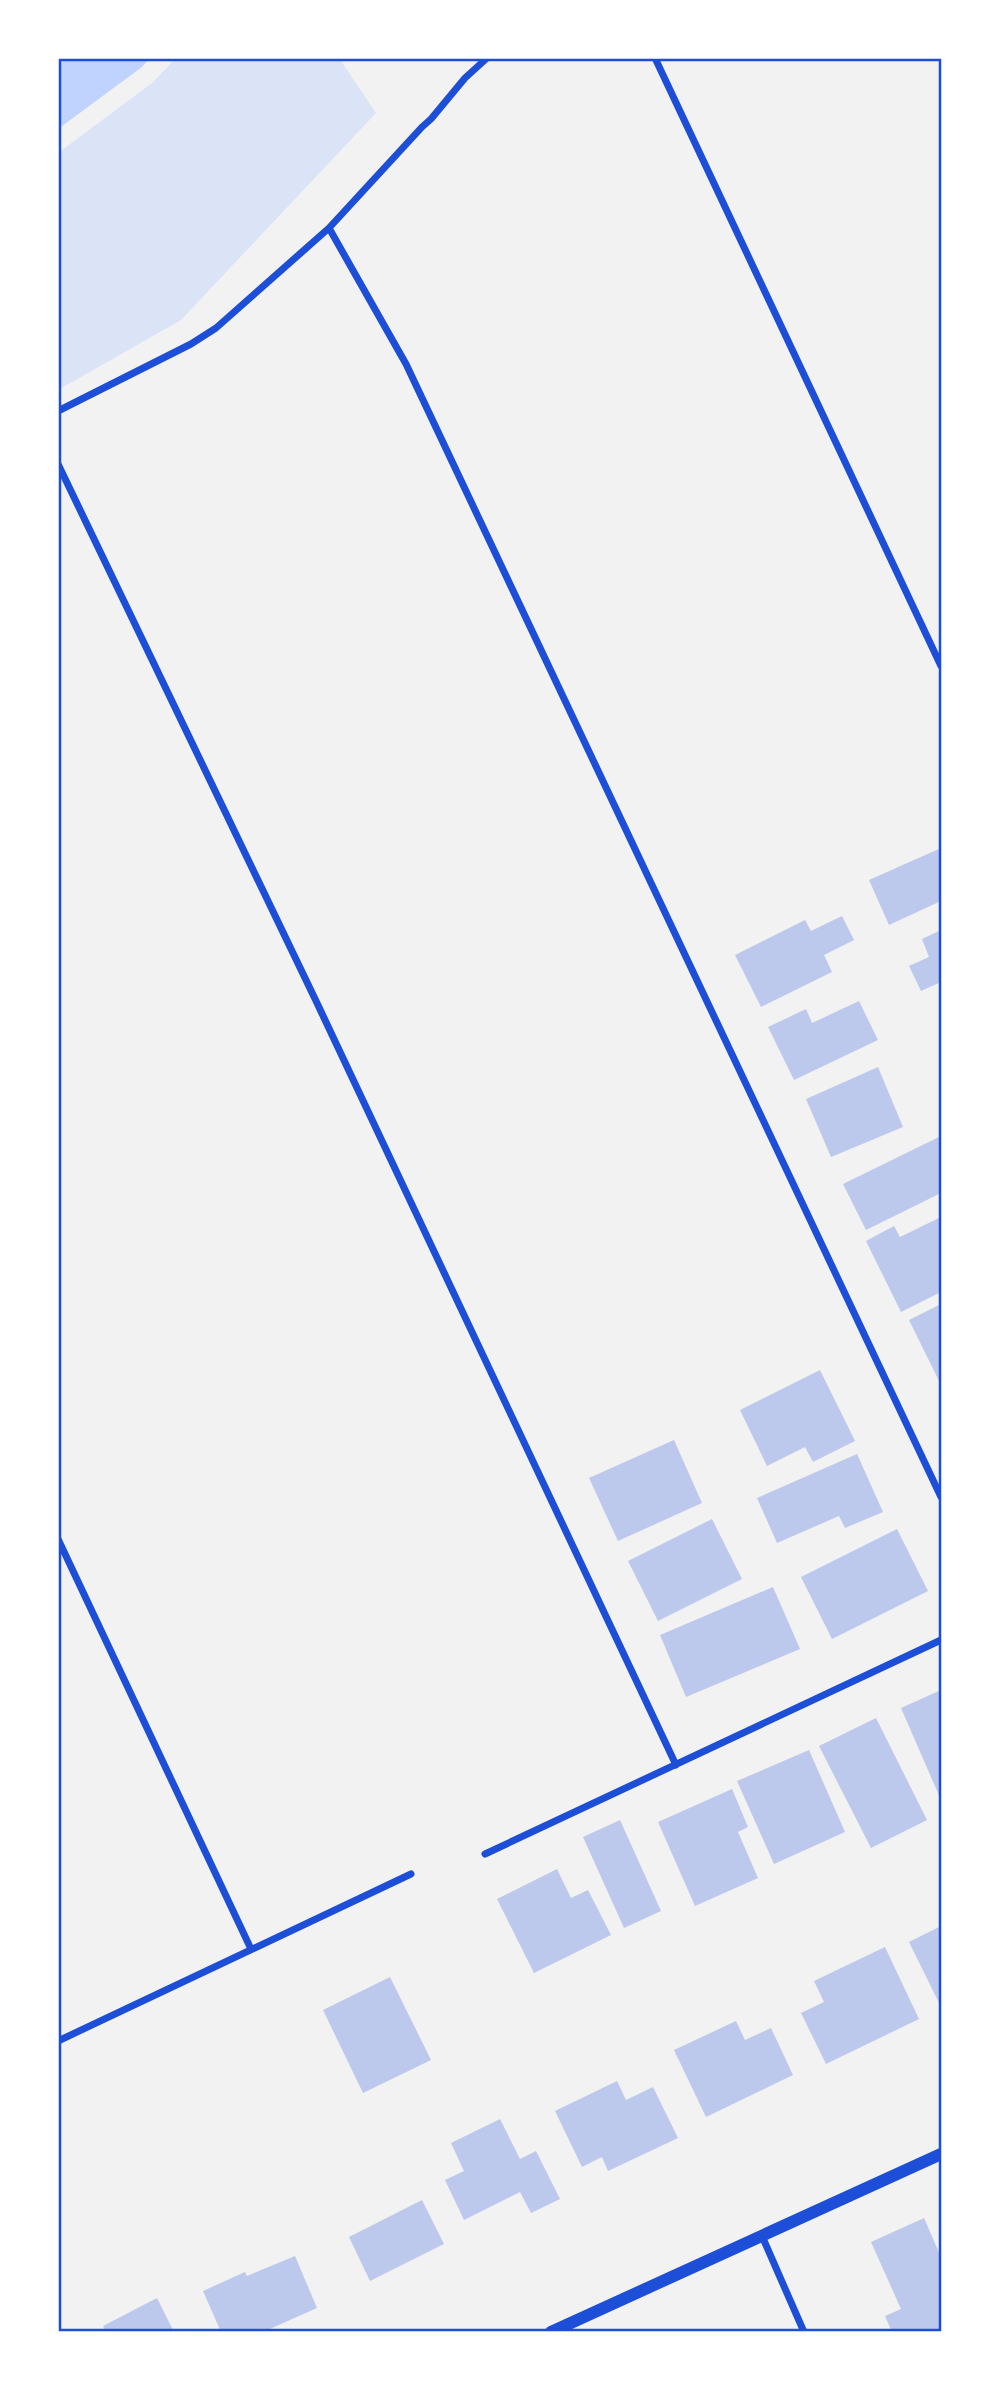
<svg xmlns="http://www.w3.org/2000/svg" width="999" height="2390" font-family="'Times New Roman',serif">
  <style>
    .green { fill: #dbe4f7 }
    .water { fill: #bfd3fe }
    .building { fill: #bdc9ec }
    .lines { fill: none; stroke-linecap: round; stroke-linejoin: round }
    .minor { stroke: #1d4ed8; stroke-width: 7 }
    .tertiary { stroke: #1d4ed8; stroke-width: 12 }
    .neatline { fill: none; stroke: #1d4ed8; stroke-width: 2.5 }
  </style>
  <rect width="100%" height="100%" fill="#f2f2f2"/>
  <path class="green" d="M176,58H339L376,113L181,320L58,390V153L152,83Z"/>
  <path class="water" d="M58,58H150L142,67L58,129Z"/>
  <path class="building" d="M941,848V901L889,925L869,880Z
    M842,916L854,940L824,955L832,972L761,1007L735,955L805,920L811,931Z
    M941,930V982L921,991L909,966L929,957L922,939Z
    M859,1001L878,1040L794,1080L768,1027L806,1009L812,1023Z
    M878,1067L903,1127L831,1157L806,1099Z
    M941,1136V1193L866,1230L843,1184Z
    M941,1217V1292L901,1312L866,1241L894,1226L900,1237Z
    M941,1304V1385L909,1320Z
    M820,1370L855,1441L813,1462L805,1447L767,1466L740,1410Z
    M674,1440L702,1503L618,1541L589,1478Z
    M857,1454L883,1512L845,1528L839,1516L777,1543L757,1498Z
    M712,1519L742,1579L658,1621L628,1561Z
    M897,1529L928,1591L832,1639L801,1577Z
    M773,1587L800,1649L686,1697L660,1635Z
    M941,1690V1800L901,1708Z
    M876,1718L927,1820L871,1848L819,1746Z
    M809,1750L845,1832L774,1864L737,1781Z
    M732,1789L748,1827L738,1832L758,1878L695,1906L658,1822Z
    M620,1820L661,1911L624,1928L583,1837Z
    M557,1869L571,1898L588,1890L611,1935L534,1973L497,1899Z
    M941,1926V2007L909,1942Z
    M885,1947L919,2019L826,2064L801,2013L824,2002L814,1981Z
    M390,1977L431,2060L363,2093L323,2010Z
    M736,2021L745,2040L771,2028L793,2075L706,2117L674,2050Z
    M617,2081L626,2100L653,2087L678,2138L608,2171L602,2157L582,2167L555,2111Z
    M500,2119L520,2159L536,2151L560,2199L531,2213L520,2192L464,2220L445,2180L464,2171L451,2143Z
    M422,2200L444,2244L370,2281L349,2237Z
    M924,2218L941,2257V2332H892L885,2316L901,2309L871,2242Z
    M295,2256L317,2308L263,2332H221L203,2291L245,2272L247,2276Z
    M157,2298L174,2332H106L103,2326Z"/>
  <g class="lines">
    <path class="minor" d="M655,58L941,666
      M329,228L406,364L941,1497
      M58,411L191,344L216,328L329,228L422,127L431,119L465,78L487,58
      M58,464L317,1003L676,1765
      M58,1539L251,1949
      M485,1854L941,1640
      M58,2041L411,1874
      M762,2236L804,2332"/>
    <path class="tertiary" d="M551,2332L941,2154"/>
  </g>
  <rect width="999" height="2390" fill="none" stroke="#ffffff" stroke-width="119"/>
  <rect x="60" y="60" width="880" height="2270" class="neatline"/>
</svg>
